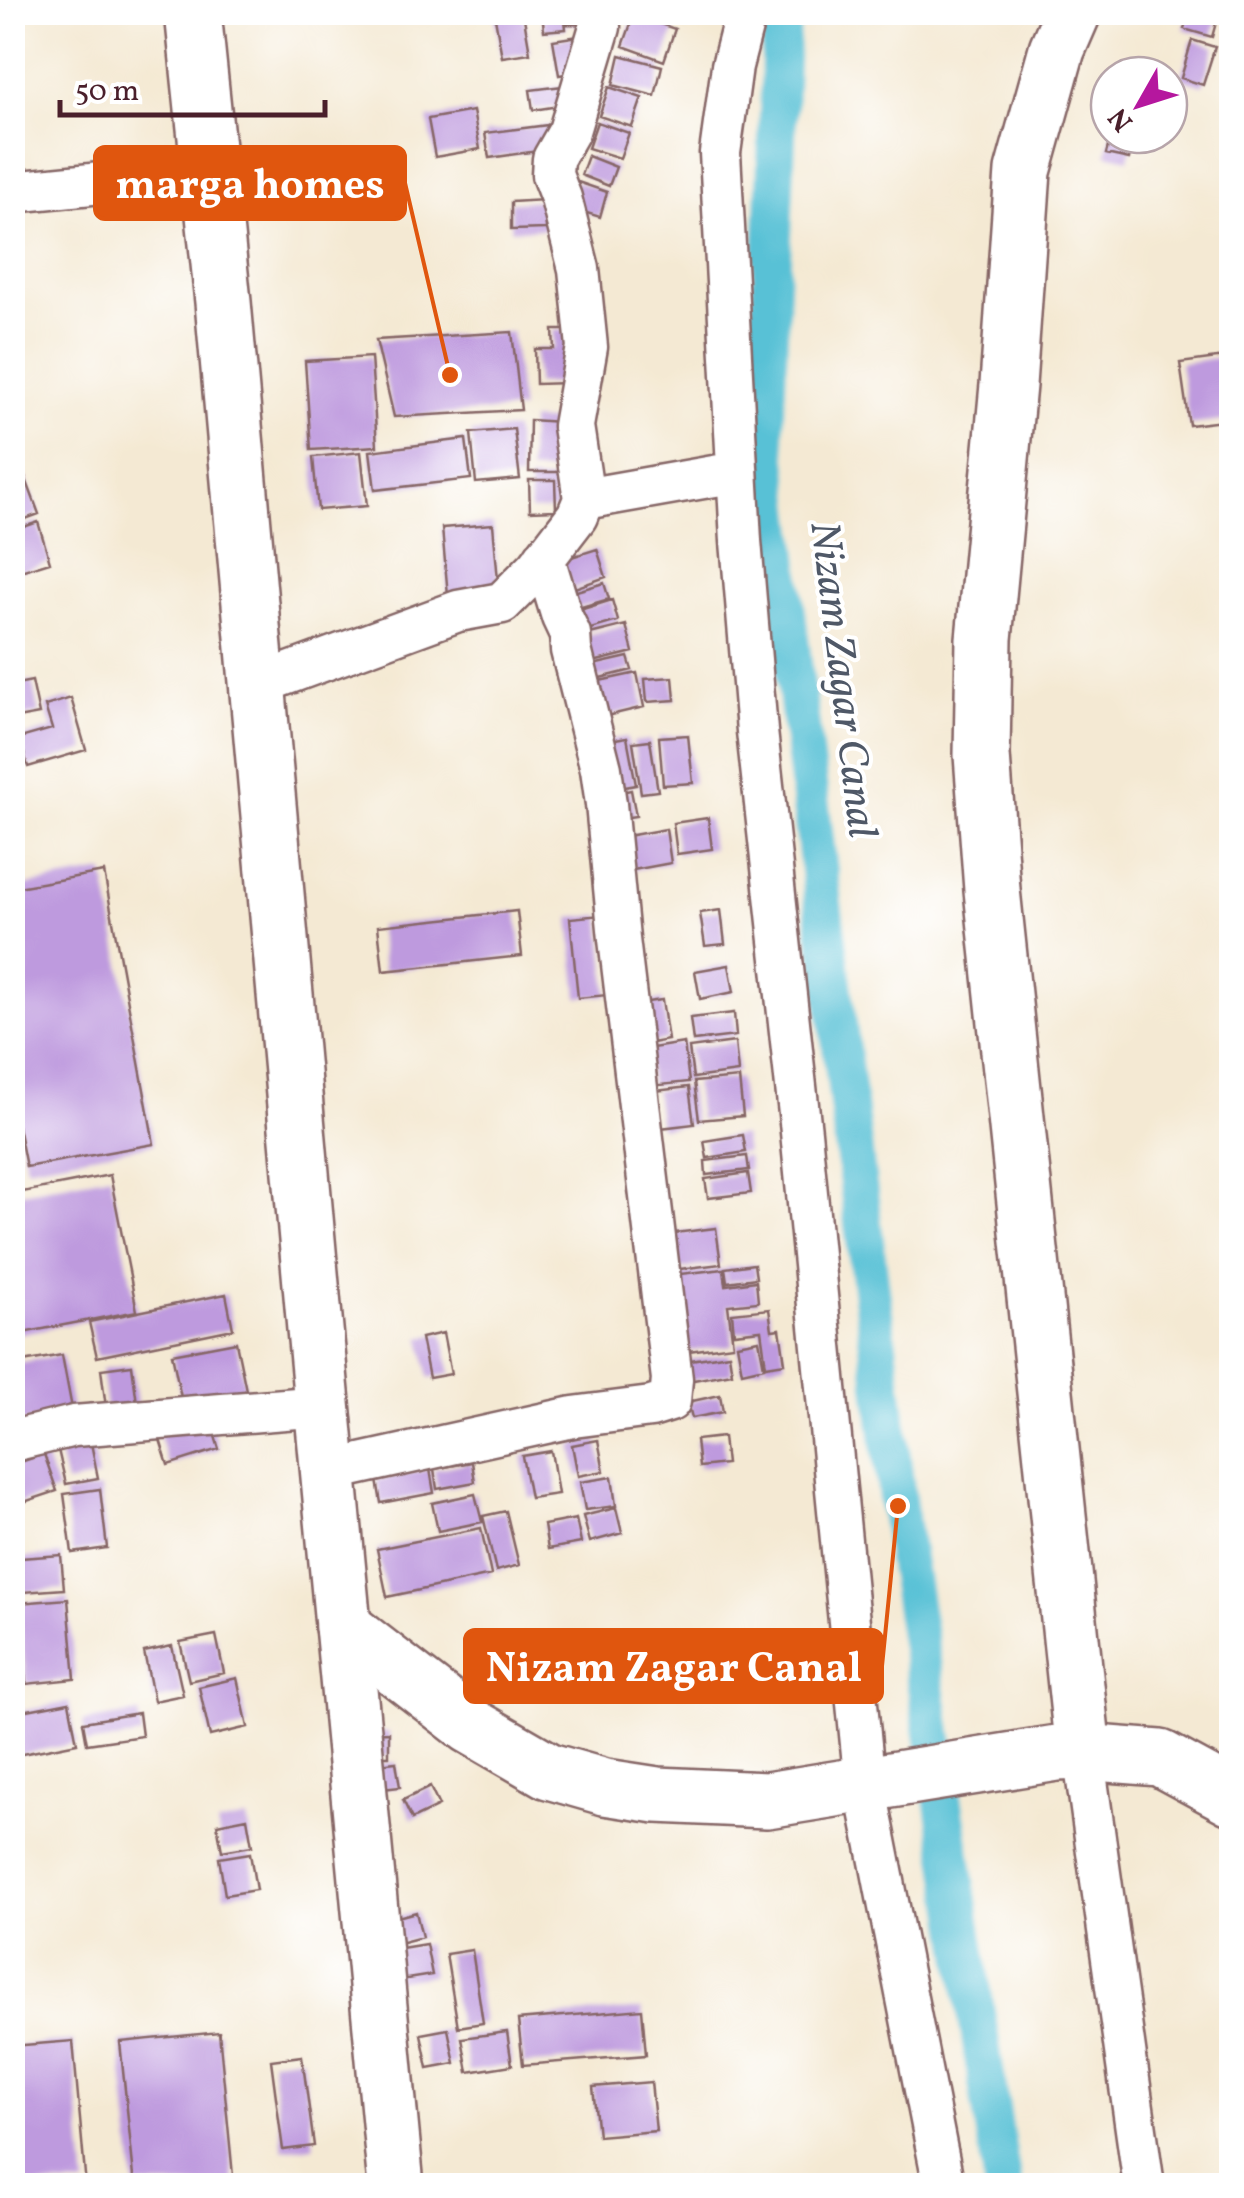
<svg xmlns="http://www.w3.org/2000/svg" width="1244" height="2198" font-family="Vollkorn,serif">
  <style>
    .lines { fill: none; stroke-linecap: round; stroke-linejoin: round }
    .canal { stroke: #59c1d6; stroke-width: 38 }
    .building { fill: #be9ade }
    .street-casing { stroke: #866666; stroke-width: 45 }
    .secondary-casing { stroke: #866666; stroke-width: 60 }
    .highway-casing { stroke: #866666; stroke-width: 60 }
    .street { stroke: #fff; stroke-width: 40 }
    .secondary { stroke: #fff; stroke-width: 55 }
    .highway { stroke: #fff; stroke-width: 55 }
    .labels { text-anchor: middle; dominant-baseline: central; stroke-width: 8; stroke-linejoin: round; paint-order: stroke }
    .water-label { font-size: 42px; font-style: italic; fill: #4f5867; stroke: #fff }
    .leader { fill: none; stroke: #e0560e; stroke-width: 4 }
    .callout-dot { fill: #e0560e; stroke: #fff; stroke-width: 4 }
    .callout { fill: #e0560e; stroke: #e0560e; stroke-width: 4 }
    .callout-label { font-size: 42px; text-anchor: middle; font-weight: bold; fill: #fff }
  </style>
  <rect width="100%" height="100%" fill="#fff"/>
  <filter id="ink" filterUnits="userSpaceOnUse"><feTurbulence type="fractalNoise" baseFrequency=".01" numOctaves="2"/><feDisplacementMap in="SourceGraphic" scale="20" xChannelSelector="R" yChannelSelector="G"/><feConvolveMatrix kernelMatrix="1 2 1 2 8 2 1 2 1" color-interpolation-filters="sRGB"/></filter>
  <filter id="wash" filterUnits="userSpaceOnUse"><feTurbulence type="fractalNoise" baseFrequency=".0048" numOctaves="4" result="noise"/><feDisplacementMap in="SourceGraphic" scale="40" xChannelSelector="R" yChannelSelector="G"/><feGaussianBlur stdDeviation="2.25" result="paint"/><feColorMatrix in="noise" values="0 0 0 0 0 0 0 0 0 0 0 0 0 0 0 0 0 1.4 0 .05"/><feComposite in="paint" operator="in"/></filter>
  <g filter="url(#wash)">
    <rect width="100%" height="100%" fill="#f4e9d3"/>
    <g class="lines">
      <path class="canal" d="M782,12L765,436L898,1506L1003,2186"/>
    </g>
    <g id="blocks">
      <path class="building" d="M494,12H523L530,53L502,57Z
        M542,12H564L566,29L544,31Z
        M567,12H590V25L567,24Z
        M1189,12H1219L1212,37L1184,29Z
        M634,15L675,29L664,61L623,46Z
        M579,36L584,71L559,75L553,40Z
        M1192,40L1215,47L1203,85L1181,78Z
        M620,55L662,66L655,96L613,85Z
        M563,86L565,105L533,110L530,90Z
        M609,87L642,98L632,127L599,116Z
        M473,111L480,149L435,157L428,119Z
        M597,122L629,133L620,158L588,148Z
        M548,125L552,149L489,158L485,133Z
        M1111,135H1134L1129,159L1106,154Z
        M588,156L616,167L609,186L581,175Z
        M575,181L607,192L600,217L567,207Z
        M545,200L546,229L511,230V202Z
        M553,330H566L568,383L536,384L535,349H554Z
        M512,332L521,410L394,417L376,340Z
        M1232,356V420L1189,425L1180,363Z
        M371,357L377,446L311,450L305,361Z
        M530,420L560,422L558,472H529Z
        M514,429L520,479L476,483L471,433Z
        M466,439L471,479L375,490L370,451Z
        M361,452L367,506L318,510L313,457Z
        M20,463L39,514L12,524V465Z
        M529,480H555L556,510L530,511Z
        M38,522L50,562L14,573L12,531Z
        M493,524L499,592L448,596L442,528Z
        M597,549L606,577L572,589L562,560Z
        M604,583L609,599L571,610L566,594Z
        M612,600L618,621L577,633L570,613Z
        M626,625L633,652L585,664L578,637Z
        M628,657L632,670L596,679L593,665Z
        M637,673L644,707L602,717L595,682Z
        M673,677L675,700L647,702L645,679Z
        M32,681L39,714L12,719V685Z
        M71,698L86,750L28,767L20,738L52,729L45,706Z
        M688,735L693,783L663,785L659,737Z
        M627,737L636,785L614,789L604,741Z
        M650,740L658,791L641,793L633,742Z
        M631,790L636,816L621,818L616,793Z
        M708,818L712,849L677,854L673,823Z
        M666,829L671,863L633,870L627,836Z
        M104,872L154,1144L26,1167L12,1095V888Z
        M721,910L725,944L705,946L700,913Z
        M517,911L522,956L383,971L378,926Z
        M601,915L608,995L578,998L570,918Z
        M729,965L734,992L700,999L695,971Z
        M662,1000L668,1040L646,1044L640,1003Z
        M734,1013L736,1036L693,1041L690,1018Z
        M735,1042L738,1072L693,1078L689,1048Z
        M684,1043L689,1082L651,1086L646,1049Z
        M739,1078L743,1116L699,1120L694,1082Z
        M689,1087L694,1124L660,1128L655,1091Z
        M743,1135L746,1152L707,1158L704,1141Z
        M747,1156L749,1170L706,1175L705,1161Z
        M748,1173L751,1193L708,1198L705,1179Z
        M110,1175L137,1311L12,1335V1194Z
        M716,1228L721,1264L671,1270L666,1234Z
        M754,1264L756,1278L727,1282L725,1268Z
        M724,1269L726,1285L756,1281L758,1302L728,1305L733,1345L681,1352L671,1275Z
        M226,1294L233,1329L97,1357L89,1322Z
        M769,1309L772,1330L780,1329L785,1363L766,1366L761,1330L734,1333L732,1313Z
        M443,1333L451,1374L429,1378L421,1338Z
        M759,1340L764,1367L742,1372L737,1344Z
        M236,1342L247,1395L183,1407L172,1354Z
        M729,1354L732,1373L688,1381L684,1361Z
        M62,1355L73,1414L12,1424V1364Z
        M132,1365L138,1411L107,1415L101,1369Z
        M720,1395L723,1412L692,1418L688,1402Z
        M209,1417L219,1449L168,1465L158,1433Z
        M89,1433L98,1478L66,1484L56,1441Z
        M723,1437L726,1464L699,1467L696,1440Z
        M598,1440L604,1471L578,1476L572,1445Z
        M551,1451L558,1494L530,1498L522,1456Z
        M44,1454L57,1491L12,1506V1465Z
        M472,1462L475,1482L437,1489L434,1469Z
        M430,1469L434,1493L381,1503L377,1480Z
        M612,1477L616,1506L585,1510L580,1482Z
        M100,1489L107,1548L72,1553L64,1494Z
        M475,1494L482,1522L438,1531L432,1503Z
        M616,1508L622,1533L590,1542L583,1516Z
        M506,1511L519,1565L496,1571L483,1516Z
        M576,1519L581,1543L548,1549L544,1525Z
        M481,1528L491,1575L387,1597L377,1549Z
        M61,1555L64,1589L23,1592L21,1558Z
        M12,1574L21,1600L12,1602Z
        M68,1599L75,1679L26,1684L18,1603Z
        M216,1635L224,1673L189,1681L180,1642Z
        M172,1646L183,1695L154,1701L144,1652Z
        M237,1678L248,1727L210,1736L199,1687Z
        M69,1702L77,1743L17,1755L12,1735V1713Z
        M139,1713L142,1736L87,1744L83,1722Z
        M389,1732V1756H367L366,1733Z
        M396,1762L400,1787L382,1789L379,1764Z
        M430,1787L439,1806L412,1819L403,1800Z
        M247,1818L252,1846L222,1851L217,1824Z
        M250,1853L256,1890L225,1895L219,1858Z
        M416,1912L422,1937L399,1943L394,1918Z
        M426,1944L432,1975L388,1982L383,1951Z
        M472,1950L483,2023L458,2027L446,1954Z
        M642,2009L646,2055L523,2065L518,2020Z
        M448,2029L455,2063L428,2068L421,2034Z
        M219,2032L234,2186H135L120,2042Z
        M507,2032L512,2065L468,2072L462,2038Z
        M73,2041L86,2186H12V2046Z
        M302,2056L314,2146L283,2150L271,2060Z
        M651,2082L656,2131L598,2136L593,2087Z"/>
    </g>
  </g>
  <g filter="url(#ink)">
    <use href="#blocks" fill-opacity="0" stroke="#866666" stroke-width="2.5"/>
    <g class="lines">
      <defs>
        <path id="street" d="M746,12L732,66L720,153L741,541L757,731L801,1132L865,1785L944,2186
          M12,192L210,172
          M584,499L737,472
          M257,685L458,611L502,603L537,568L577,516L584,499L573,426L587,347L579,269L561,198L552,175L553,159L569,131L600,27
          M12,1441L74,1426L322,1406
          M329,1471L573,1417L651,1407L670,1401L672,1379L619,939L606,804L601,769L571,650L570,634L562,617L544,558
          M1083,1752L1144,2186"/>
        <path id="secondary" d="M1073,12L1057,49L1023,171L1008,385L984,639L982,755L992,890L1083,1752
          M343,1627L471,1726L549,1771L605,1787L657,1795L767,1800L1057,1753L1083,1752L1160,1758L1232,1797"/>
        <path id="highway" d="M193,12L223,302L315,1329L396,2186"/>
      </defs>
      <use href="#street" class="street-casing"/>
      <use href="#secondary" class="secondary-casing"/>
      <use href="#highway" class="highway-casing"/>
      <use href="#street" class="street"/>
      <use href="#secondary" class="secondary"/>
      <use href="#highway" class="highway"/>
    </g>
  </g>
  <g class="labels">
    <g class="water-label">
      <text transform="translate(841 680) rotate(83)">Nizam Zagar Canal</text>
    </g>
  </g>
  <path class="leader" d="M450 375L405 183M898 1506L882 1666"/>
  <g class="callout-dot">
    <circle cx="450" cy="375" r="10"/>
    <circle cx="898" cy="1506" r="10"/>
  </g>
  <g class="callout">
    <rect x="95" y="147" width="310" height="72" rx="10"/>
    <rect x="465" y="1630" width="417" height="72" rx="10"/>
  </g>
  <g class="callout-label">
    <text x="250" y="198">marga homes</text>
    <text x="674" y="1681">Nizam Zagar Canal</text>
  </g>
  <rect width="1244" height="2198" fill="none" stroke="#fff" stroke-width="50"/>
  <g transform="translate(1139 105) rotate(231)"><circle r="48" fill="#ffffff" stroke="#b7a5aa" stroke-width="2.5"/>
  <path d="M0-8L18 38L0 25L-18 38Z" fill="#b5179e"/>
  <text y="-15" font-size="28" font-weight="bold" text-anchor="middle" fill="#4a1f2b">N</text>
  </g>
  <path d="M60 100v15h265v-15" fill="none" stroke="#4a1f2b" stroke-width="5"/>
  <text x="75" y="100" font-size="30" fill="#4a1f2b" stroke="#ffffff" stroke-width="8" paint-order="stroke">50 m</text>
</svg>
